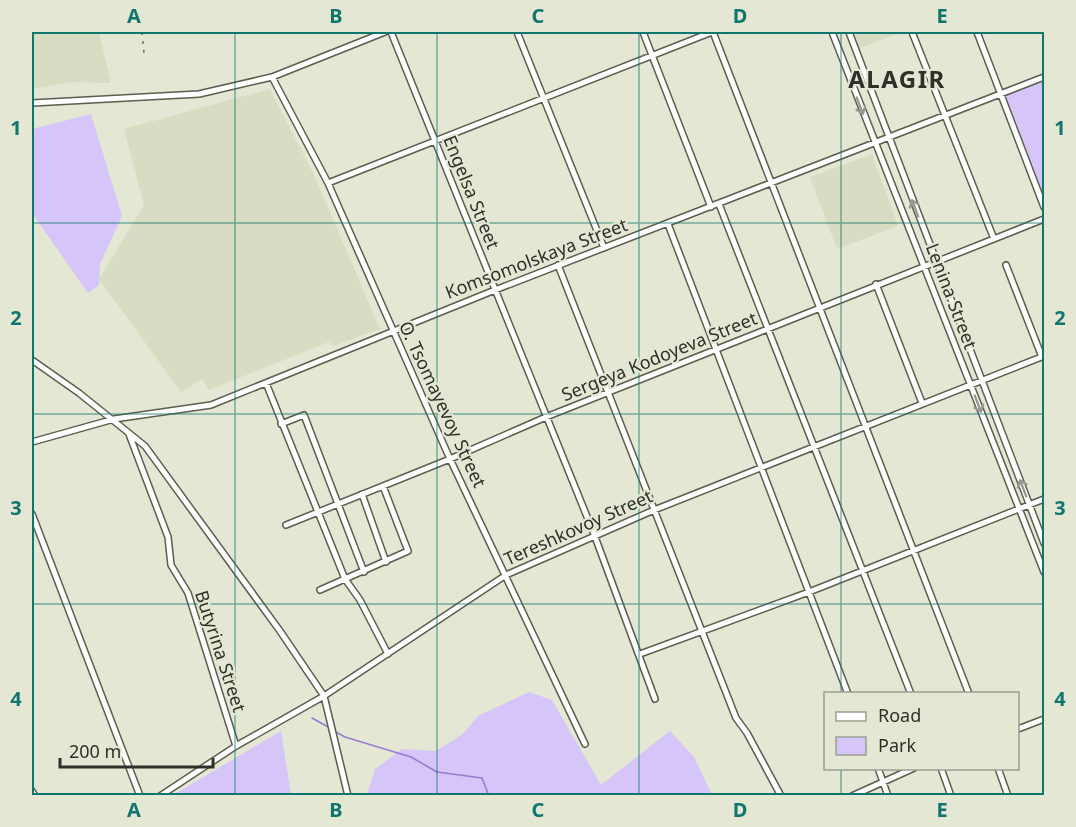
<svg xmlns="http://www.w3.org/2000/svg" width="1076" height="827" font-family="'Noto Sans',sans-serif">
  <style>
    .built { fill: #d8dcc2 }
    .green { fill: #d5c5f9 }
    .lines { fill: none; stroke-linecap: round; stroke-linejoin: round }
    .stream { stroke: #987ad0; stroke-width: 1.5 }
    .minor-casing { stroke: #5b5e4e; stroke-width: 8 }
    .minor { stroke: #fff; stroke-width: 5 }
    .rail { stroke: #6e7065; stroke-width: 1.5; stroke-dasharray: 3 6; stroke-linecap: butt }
    .oneway { stroke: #979894 }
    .grid { fill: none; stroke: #0f766e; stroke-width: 1.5; stroke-opacity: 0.55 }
    .labels { text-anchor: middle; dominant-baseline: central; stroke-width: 4.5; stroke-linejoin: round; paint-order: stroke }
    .street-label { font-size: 18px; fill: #2f3029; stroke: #e4e7d4 }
    .district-label { font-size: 24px; font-weight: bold; letter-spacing: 1.5px; fill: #2f3029; stroke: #e4e7d4 }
    .neatline { fill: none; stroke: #0f766e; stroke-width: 2 }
    .grid-label { font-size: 20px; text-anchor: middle; font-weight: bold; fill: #0f766e }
  </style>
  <rect width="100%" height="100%" fill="#e4e7d4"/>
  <path class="built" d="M32,32H99L111,83L72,82L32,89Z
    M850,32H903L857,49Z
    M270,89L315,177L380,329L333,346L329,342L209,390L202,379L181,392L99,279L144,205L124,129Z
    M872,154L898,226L837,249L810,177Z"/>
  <path class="green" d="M1044,80V200L1004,95Z
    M91,114L122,216L100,264L99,285L88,293L32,213V129Z
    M529,692L552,700L601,785L670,731L694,757L712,795H367L375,769L402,749L436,751L463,734L478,716Z
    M281,731L291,795H173Z"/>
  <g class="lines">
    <path class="stream" d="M312,718L330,728
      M334,731L345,737L411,757L437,772L482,778L489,796"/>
    <defs>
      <path id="minor" d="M391,32L594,534L655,699
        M517,32L604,248
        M643,32L711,207
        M713,32L969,694
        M832,32L1044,572
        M849,32L1044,543
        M912,32L994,239
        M977,32L1044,207
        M272,77L328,183L450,459L585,744
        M32,103L199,94L272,77L385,32
        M328,183L712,32
        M719,204L911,694
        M668,224L848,694
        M558,265L736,718L747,733L781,796
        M1006,265L1042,357
        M876,284L922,403
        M32,360L79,393L145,446L280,631L324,696L348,796
        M266,383L345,579L360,600L388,654
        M281,424L304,415L364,572
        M129,434L168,537L171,565L188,593L236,746
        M32,442L114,419L211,405L495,290L1044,77
        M362,494L386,562
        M32,514L140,796
        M286,525L450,459L546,417L1044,219
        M320,590L408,551L383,486
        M640,654L809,592L1044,499
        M1018,729L1044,719
        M878,768L888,796
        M941,768L951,796
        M998,768L1008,796
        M32,791L35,796
        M160,796L236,746L324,696L506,575L654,510L1044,356
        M852,796L914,768"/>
    </defs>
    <use href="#minor" class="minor-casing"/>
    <use href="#minor" class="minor"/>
    <path class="rail" d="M142,32L144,53"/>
  </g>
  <defs><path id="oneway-shaft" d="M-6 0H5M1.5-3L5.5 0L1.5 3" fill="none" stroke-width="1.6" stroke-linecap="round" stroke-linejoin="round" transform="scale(1.5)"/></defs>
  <g class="oneway">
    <use href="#oneway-shaft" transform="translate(860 106) rotate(69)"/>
    <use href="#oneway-shaft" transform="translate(915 208) rotate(-111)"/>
    <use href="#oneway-shaft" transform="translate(978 404) rotate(69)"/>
    <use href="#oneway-shaft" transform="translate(1023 488) rotate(-111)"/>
  </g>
  <path class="grid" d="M235,32V796M437,32V796M639,32V796M841,32V694M32,223H1044M32,414H1044M32,604H1044M841,768V796"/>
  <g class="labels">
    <g class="street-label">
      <text transform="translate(472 192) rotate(68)">Engelsa Street</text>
      <text transform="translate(536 258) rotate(-21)">Komsomolskaya Street</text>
      <text transform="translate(952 296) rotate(69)">Lenina Street</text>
      <text transform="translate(659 356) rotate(-22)">Sergeya Kodoyeva Street</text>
      <text transform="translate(443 404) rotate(65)">O. Tsomayevoy Street</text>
      <text transform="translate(578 527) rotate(-24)">Tereshkovoy Street</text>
      <text transform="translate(221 651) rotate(72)">Butyrina Street</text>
    </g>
    <g class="district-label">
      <text x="897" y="78">ALAGIR</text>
    </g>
  </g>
  <rect width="1076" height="827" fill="none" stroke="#e4e7d4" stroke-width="66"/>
  <rect x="824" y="692" width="195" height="78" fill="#e4e7d4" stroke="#9c9e90" stroke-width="1.5"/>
  <rect x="836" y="712" width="30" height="9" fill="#ffffff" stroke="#9c9e90" stroke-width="1.5"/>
  <text x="878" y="722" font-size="18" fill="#2f3029">Road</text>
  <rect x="836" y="737" width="30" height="18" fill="#d5c5f9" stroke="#9c9e90" stroke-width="1.5"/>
  <text x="878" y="752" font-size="18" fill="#2f3029">Park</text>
  <path d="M60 758v9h153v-9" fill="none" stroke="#2f3029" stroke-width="3"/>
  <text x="69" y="758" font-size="18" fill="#2f3029" stroke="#e4e7d4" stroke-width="4.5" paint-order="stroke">200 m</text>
  <rect x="33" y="33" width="1010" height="761" class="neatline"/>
  <g class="grid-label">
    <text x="134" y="23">A</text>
    <text x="336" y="23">B</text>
    <text x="538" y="23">C</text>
    <text x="740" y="23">D</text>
    <text x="942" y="23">E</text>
    <text x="16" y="135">1</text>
    <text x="1060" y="135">1</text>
    <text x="16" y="325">2</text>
    <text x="1060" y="325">2</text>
    <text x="16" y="515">3</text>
    <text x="1060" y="515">3</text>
    <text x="16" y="706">4</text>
    <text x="1060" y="706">4</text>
    <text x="134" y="817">A</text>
    <text x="336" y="817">B</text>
    <text x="538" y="817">C</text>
    <text x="740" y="817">D</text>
    <text x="942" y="817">E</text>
  </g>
</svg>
